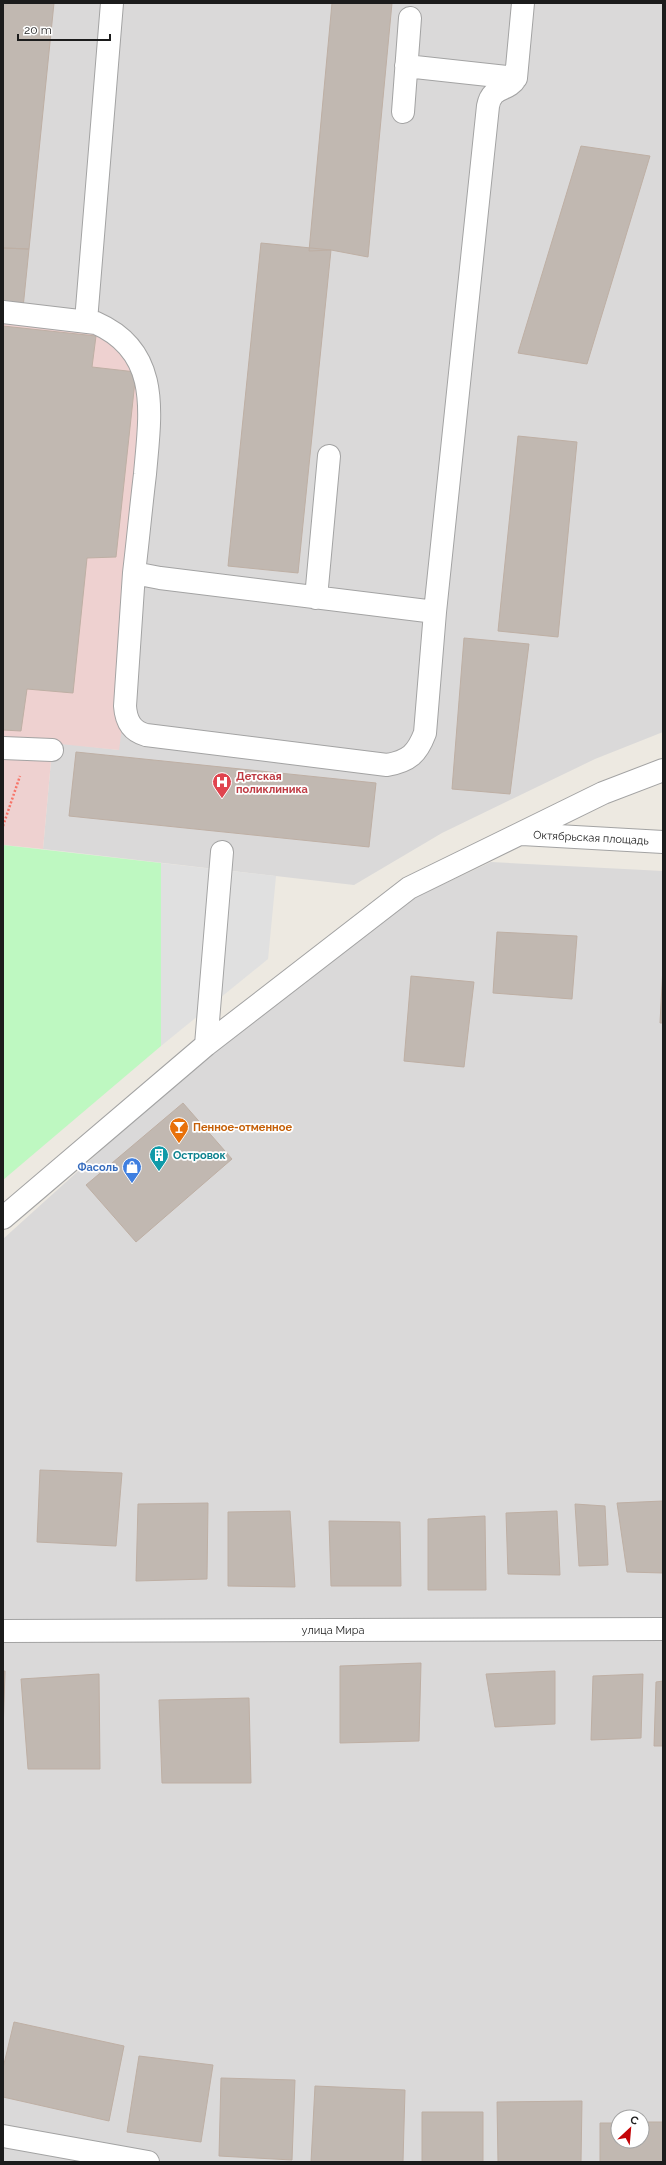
<svg xmlns="http://www.w3.org/2000/svg" width="666" height="2165" font-family="Raleway,sans-serif">
  <style>
    .residential { fill: #dad9d9; fill-rule: evenodd }
    .commercial { fill: #eed1d0 }
    .park { fill: #bef8c1 }
    .parking { fill: #e0e0e0 }
    .building { fill: #c1b8b1; stroke: #beafa4 }
    .lines { fill: none; stroke-linecap: round; stroke-linejoin: round }
    .minor-casing { stroke: #a3a3a3; stroke-width: 24 }
    .path { stroke: #f77468; stroke-width: 2.5; stroke-dasharray: 2 2; stroke-linecap: butt }
    .minor { stroke: #fff; stroke-width: 22 }
    .labels { text-anchor: middle; dominant-baseline: central; stroke-width: 3.5; stroke-linejoin: round; paint-order: stroke }
    .health-label { font-size: 11px; font-weight: bold; fill: #be3a42; stroke: #fff; text-anchor: start }
    .street-label { font-size: 11px; fill: #1c1c1c; stroke: #fff }
    .food-label { font-size: 11px; font-weight: bold; fill: #c56008; stroke: #fff; text-anchor: start }
    .culture-label { font-size: 11px; font-weight: bold; fill: #0d838f; stroke: #fff; text-anchor: start }
    .shop-label { font-size: 11px; font-weight: bold; fill: #366cbe; stroke: #fff; text-anchor: end }
  </style>
  <rect width="100%" height="100%" fill="#ede9e1"/>
  <path class="residential" d="M3,3H663V732L595,759L442,833L354,885L43,849L52,750L50,742L119,750L3,312Z
    M491,862L663,871V2162H3V1239L212,1050L416,897ZM618,2117H642V2141H618Z"/>
  <path class="commercial" d="M3,312L86,321L144,373L125,706L119,750L50,743L52,750L43,849L3,845Z"/>
  <path class="park" d="M3,845L161,863V1046L3,1180Z"/>
  <path class="parking" d="M161,863L276,876L268,959L161,1046Z"/>
  <path class="building" d="M3,3H54L29,249L3,248Z
    M332,3H392L368,257L331,250L309,251Z
    M581,146L650,156L587,364L518,353Z
    M261,243L331,250L298,573L228,566Z
    M3,248L29,249L23,308L3,307Z
    M3,326L96,336L92,367L136,372L116,557L87,558L73,693L27,689L21,731L3,730Z
    M518,436L577,442L558,637L498,631Z
    M464,638L529,644L510,794L452,789Z
    M76,752L376,783L369,847L69,816Z
    M497,932L577,936L572,999L493,993Z
    M663,966V1023H660Z
    M411,976L474,982L464,1067L404,1061Z
    M183,1103L232,1159L136,1242L86,1185Z
    M40,1470L122,1473L116,1546L37,1542Z
    M663,1501V1573L627,1572L617,1503Z
    M208,1503L207,1579L136,1581L138,1504Z
    M575,1504L605,1506L608,1565L579,1566Z
    M290,1511L295,1587L228,1586V1512Z
    M557,1511L560,1575L508,1574L506,1513Z
    M485,1516L486,1590H428V1519Z
    M329,1521L400,1522L401,1586H331Z
    M421,1663L419,1741L340,1743V1666Z
    M3,1671H5L3,1733Z
    M555,1671V1724L495,1727L486,1674Z
    M99,1674L100,1769H28L21,1679Z
    M643,1674L641,1738L591,1740L593,1676Z
    M663,1681V1746H654L656,1682Z
    M249,1698L251,1783H162L159,1700Z
    M14,2022L124,2046L109,2121L3,2097V2068Z
    M139,2056L213,2065L201,2142L127,2132Z
    M221,2078L295,2080L292,2160L219,2156Z
    M315,2086L405,2090L403,2162H311Z
    M582,2101L581,2162H498L497,2102Z
    M422,2112H483V2162H422Z
    M642,2122H663V2162H600V2123H618V2141H642Z"/>
  <g class="lines">
    <defs>
      <path id="minor" d="M406,66L516,78
        M403,112L410,18
        M3,312L96,323C162,352 150,415 145,474C141,507 138,540 134,573L160,578L435,612L488,106C492,85 508,92 516,78L523,3
        M86,321L112,3
        M134,573L125,706C126,720 131,731 146,735L387,765C409,761 417,754 425,733L435,612
        M316,598L329,456
        M3,748L52,750
        M522,834L663,842
        M206,1045L222,852
        M3,1218L206,1045L409,888L603,793L663,770
        M3,1631L663,1629
        M3,2136L148,2162"/>
    </defs>
    <use href="#minor" class="minor-casing"/>
    <path class="path" d="M3,826L20,776"/>
    <use href="#minor" class="minor"/>
  </g>
  <defs>
    <symbol id="hospital-pin" viewBox="-11 -11 22 30"><path d="M0 17L-7.5 6A9.5 9.5 0 1 1 7.5 6Z" fill="#e0444e" stroke="#fff"/><path d="M-5-5h3v3.5h4V-5h3V5h-3V1.5h-4V5h-3Z" fill="#fff"/></symbol>
    <symbol id="bar-pin" viewBox="-11 -11 22 30"><path d="M0 17L-7.5 6A9.5 9.5 0 1 1 7.5 6Z" fill="#e8710a" stroke="#fff"/><path d="M-6-5H6L.8 .8V4.5H3.5V6h-7V4.5H-.8V.8Z" fill="#fff"/></symbol>
    <symbol id="building-pin" viewBox="-11 -11 22 30"><path d="M0 17L-7.5 6A9.5 9.5 0 1 1 7.5 6Z" fill="#0f9aa8" stroke="#fff"/><path d="M-4-6H4V6H1V3H-1V6H-4ZM-2.5-4.3h1.7v1.8h-1.7ZM.8-4.3h1.7v1.8H.8ZM-2.5-1h1.7V.8h-1.7ZM.8-1h1.7V.8H.8Z" fill="#fff"/></symbol>
    <symbol id="shop-pin" viewBox="-11 -11 22 30"><path d="M0 17L-7.5 6A9.5 9.5 0 1 1 7.5 6Z" fill="#3f7fe0" stroke="#fff"/><path d="M-5-2.5h2.3a2.7 3.5 0 0 1 5.4 0H5L5.5 6h-11ZM-1.5-2.5h3a1.5 2.3 0 0 0-3 0Z" fill="#fff"/></symbol>
  </defs>
  <g fill-rule="evenodd">
    <use href="#hospital-pin" x="211" y="771" width="22" height="30"/>
    <use href="#bar-pin" x="168" y="1116" width="22" height="30"/>
    <use href="#building-pin" x="148" y="1144" width="22" height="30"/>
    <use href="#shop-pin" x="121" y="1156" width="22" height="30"/>
  </g>
  <g class="labels">
    <g class="health-label">
      <text x="236" y="776">Детская<tspan x="236" dy="13">поликлиника</tspan></text>
    </g>
    <g class="street-label">
      <text transform="translate(591 838) rotate(3)">Октябрьская площадь</text>
      <text x="333" y="1630">улица Мира</text>
    </g>
    <g class="food-label">
      <text x="193" y="1127">Пенное-отменное</text>
    </g>
    <g class="culture-label">
      <text x="173" y="1155">Островок</text>
    </g>
    <g class="shop-label">
      <text x="118" y="1167">Фасоль</text>
    </g>
  </g>
  <rect width="666" height="2165" fill="none" stroke="#1c1c1c" stroke-width="8"/>
  <g transform="translate(630 2129) rotate(26)"><circle r="19" fill="#ffffff" stroke="#a4a4a4"/>
  <path d="M0-3L7 15L0 10L-7 15Z" fill="#c40407"/>
  <text y="-6" font-size="11" font-weight="bold" text-anchor="middle" fill="#1c1c1c">С</text>
  </g>
  <path d="M18 34v6h92v-6" fill="none" stroke="#1c1c1c" stroke-width="2"/>
  <text x="24" y="34" font-size="12" fill="#1c1c1c" stroke="#ffffff" stroke-width="3" paint-order="stroke">20 m</text>
</svg>
